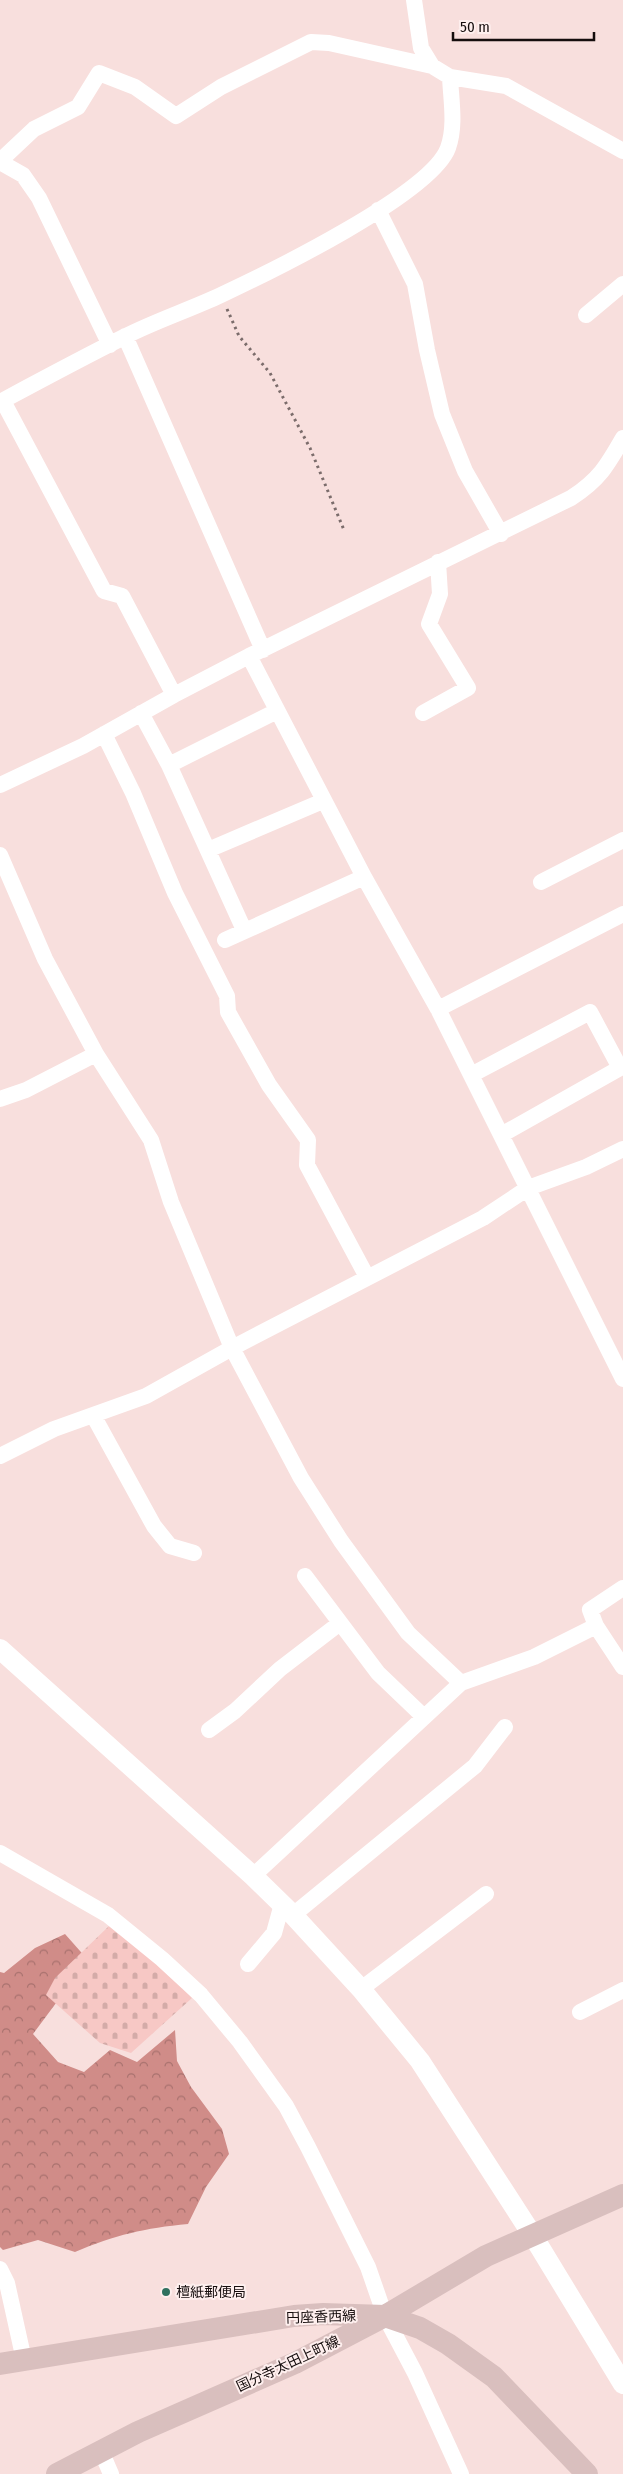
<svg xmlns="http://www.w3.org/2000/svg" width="623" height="2474" font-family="'Fira Sans Condensed','Noto Sans JP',sans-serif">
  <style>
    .forest { fill: url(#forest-crowns) }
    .cemetery { fill: url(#cemetery-stones) }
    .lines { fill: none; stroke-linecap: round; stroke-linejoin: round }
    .path { stroke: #7b6c6b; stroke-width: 3; stroke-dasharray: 2.5 4; stroke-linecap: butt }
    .minor { stroke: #fff; stroke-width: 16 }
    .tertiary { stroke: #fff; stroke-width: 20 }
    .secondary { stroke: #d9bfbe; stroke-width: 22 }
    .poi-dot { fill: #30715f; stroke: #feefee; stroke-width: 2 }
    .labels { text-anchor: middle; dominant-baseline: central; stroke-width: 4; stroke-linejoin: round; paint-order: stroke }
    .poi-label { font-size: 14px; fill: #150d0d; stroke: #feefee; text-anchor: start }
    .street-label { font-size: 14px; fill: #150d0d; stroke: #feefee }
  </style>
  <defs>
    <pattern id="forest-crowns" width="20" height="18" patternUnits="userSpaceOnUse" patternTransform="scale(1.25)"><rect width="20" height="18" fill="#d08c88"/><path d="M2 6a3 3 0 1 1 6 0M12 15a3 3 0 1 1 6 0" fill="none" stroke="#a8716e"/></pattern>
    <pattern id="cemetery-stones" width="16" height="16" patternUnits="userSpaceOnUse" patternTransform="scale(1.25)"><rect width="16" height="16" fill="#f7c8c5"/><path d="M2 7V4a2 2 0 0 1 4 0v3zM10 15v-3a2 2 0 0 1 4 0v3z" fill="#d3aba8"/></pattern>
  </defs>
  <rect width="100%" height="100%" fill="#f8dfdd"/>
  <path class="forest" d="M65,1934L88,1960L33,2034L58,2062L84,2072L110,2050L137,2062L175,2030L177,2061L191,2087L222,2129L229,2154L206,2187L188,2224C145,2228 115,2235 75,2252L38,2240L3,2250L0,2247V1972L4,1973L35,1948Z"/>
  <path class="cemetery" d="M109,1926L167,1971L192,1998L131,2053L100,2043L46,1995L55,1978Z"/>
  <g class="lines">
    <path class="path" d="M227,309L239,336L270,373L310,448L344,530"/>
    <path class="minor" d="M414,0L421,48L432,66L450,77L506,86L623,151
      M0,161L34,129L78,107L99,73L135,87L176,116L221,87L311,42L329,43L432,66
      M0,162L23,175L39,198L110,345
      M378,210L415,284L427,350L442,414L465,471L501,534
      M586,315L623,284
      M125,336L263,650
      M3,401L104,591L122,596L174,695
      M0,402C41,380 82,358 124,337C155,321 189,310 221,295C268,273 431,194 448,148C456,126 451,100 450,77
      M249,656L364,877L438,1009L623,1379
      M141,713L169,765L244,930
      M423,713L468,688L429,624L440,594L438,562
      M104,734L133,793L175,893L227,996L228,1012L269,1085L308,1140L307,1165L367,1277
      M169,765L277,711
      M0,785L83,746L174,695L249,656L571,498C599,480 607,466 623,438
      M208,850L323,801
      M0,855L45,959L96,1054L151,1140L171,1202L232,1348L301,1478L341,1541L408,1633L461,1683
      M541,882L623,840
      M225,940L364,877
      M438,1009L623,914
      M471,1075L590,1012L620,1068L501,1135
      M0,1099L26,1090L96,1054
      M93,1415L154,1526L170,1546L194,1553
      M0,1456L54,1429L146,1396L232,1348L483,1218L528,1188L586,1167L623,1149
      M305,1576L378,1673L424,1717
      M623,1588L590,1610L596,1626L623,1667
      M209,1730L235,1711L280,1669L340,1623
      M0,1853L108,1915L162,1959L201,1995L240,2042L286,2106L308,2147L368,2267L385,2316L415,2373L461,2474
      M253,1876L461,1683L534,1657L596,1626
      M293,1915L475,1766L505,1727
      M248,1964L274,1933L282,1904
      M361,1989L486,1894
      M580,2012L623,1990
      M0,2269L7,2283L24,2360
      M101,2451L111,2474"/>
    <path class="tertiary" d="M0,1649L253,1876L293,1915L361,1989L420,2061L533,2236L623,2384"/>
    <path class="secondary" d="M0,2364L294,2316L323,2314L385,2316L420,2328L448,2344L494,2377L587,2474
      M57,2474L138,2432L295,2363L385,2316L486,2256L623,2195"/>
  </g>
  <circle class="poi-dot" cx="166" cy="2292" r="5"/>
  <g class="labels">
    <g class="poi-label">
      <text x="176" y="2292">檀紙郵便局</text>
    </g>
    <g class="street-label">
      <text transform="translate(321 2317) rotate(-2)">円座香西線</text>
      <text transform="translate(288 2364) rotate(-25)">国分寺太田上町線</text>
    </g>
  </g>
  <path d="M453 32v8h141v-8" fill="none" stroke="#150d0d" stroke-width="2.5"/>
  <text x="460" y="32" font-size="15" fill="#150d0d" stroke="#feefee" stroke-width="4" paint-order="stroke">50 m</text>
</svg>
